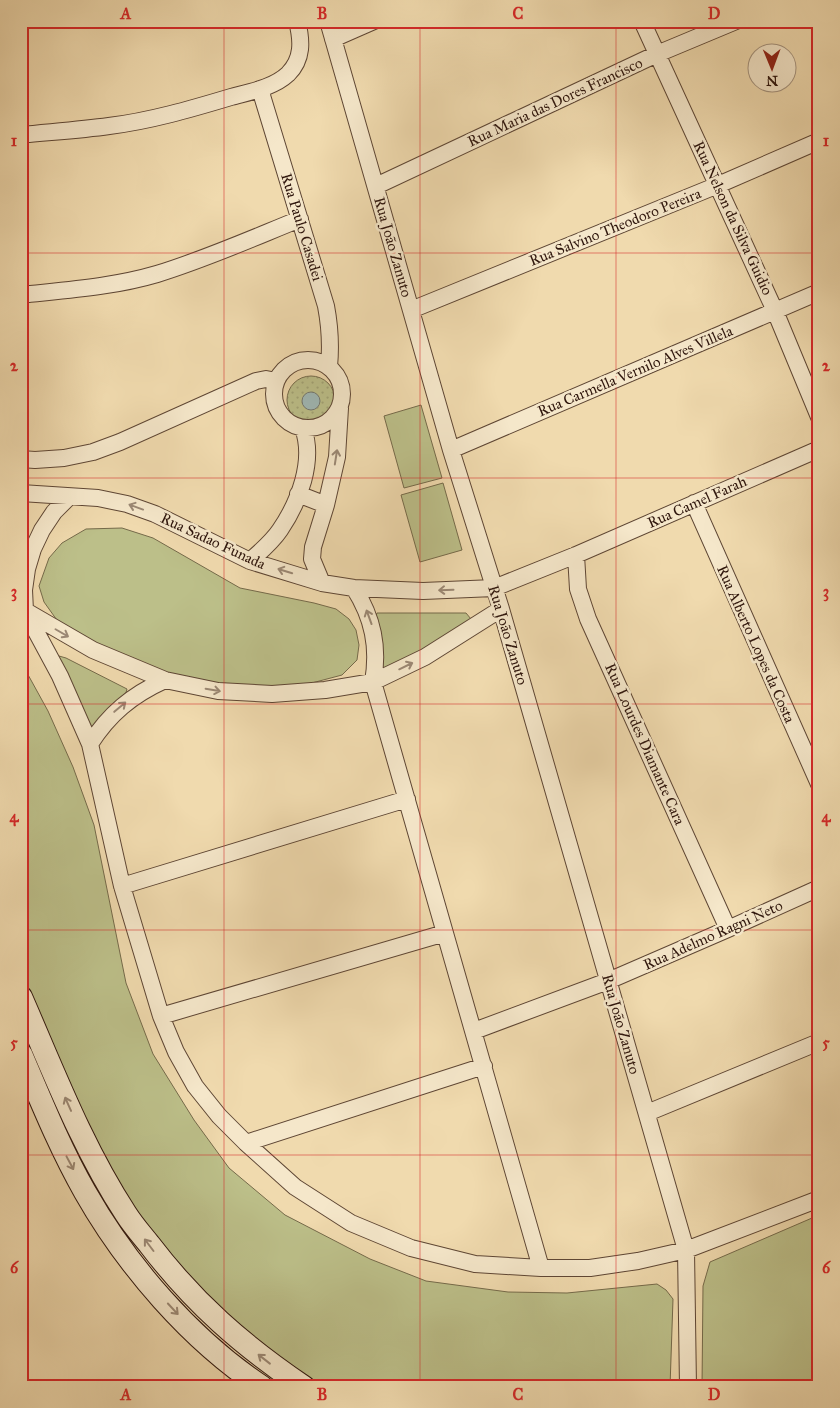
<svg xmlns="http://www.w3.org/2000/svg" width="840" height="1408" font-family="'IM FELL Great Primer',serif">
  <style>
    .green { fill: #bcbf89; stroke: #756a4a }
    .garden { fill: url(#garden-dots); stroke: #756a4a }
    .water { fill: #9fb8b6; stroke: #727772 }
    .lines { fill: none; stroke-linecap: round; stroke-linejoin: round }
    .minor-casing { stroke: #5e4634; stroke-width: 18 }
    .secondary-casing { stroke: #2e150c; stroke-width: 24 }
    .minor { stroke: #f5e7ca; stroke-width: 16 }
    .secondary { stroke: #f5e7ca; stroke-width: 22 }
    .oneway { stroke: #9b8874 }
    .grid { fill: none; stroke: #d62828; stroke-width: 1; stroke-opacity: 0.55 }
    .labels { text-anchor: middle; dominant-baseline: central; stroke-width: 5; stroke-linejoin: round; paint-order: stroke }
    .street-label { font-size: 15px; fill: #2e150c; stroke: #f5e7ca }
    .neatline { fill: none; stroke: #d62828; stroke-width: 2 }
    .grid-label { font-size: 16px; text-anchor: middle; font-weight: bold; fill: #d62828 }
  </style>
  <defs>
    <pattern id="garden-dots" width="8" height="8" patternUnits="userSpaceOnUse" patternTransform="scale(1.25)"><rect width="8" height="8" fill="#bcbf89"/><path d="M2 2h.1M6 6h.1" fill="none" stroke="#a2a375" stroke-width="1.8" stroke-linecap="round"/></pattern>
  </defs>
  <rect width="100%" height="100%" fill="#f0daae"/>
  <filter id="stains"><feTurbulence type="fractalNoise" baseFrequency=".004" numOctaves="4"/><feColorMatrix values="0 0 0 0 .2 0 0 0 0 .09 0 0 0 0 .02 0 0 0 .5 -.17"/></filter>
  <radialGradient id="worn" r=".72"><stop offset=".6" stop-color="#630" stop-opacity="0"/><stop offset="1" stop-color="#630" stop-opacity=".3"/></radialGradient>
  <path class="green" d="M421,405L442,478L404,488L384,416Z
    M443,483L462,550L420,562L401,495Z
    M122,528L153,538L240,588L314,603L336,609L349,619L356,630L359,645L357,660L342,675L308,684L263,690L174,679L91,644L59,623L44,602L39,586L49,558L62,543L86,529Z
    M377,613H466L471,619L455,634L380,671C384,652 384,635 375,618Z
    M59,656L66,658L127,689L125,696L93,728L88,729L55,660Z
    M21,662L48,711L73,767L94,825L126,983L153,1054L194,1120L229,1168L285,1215L370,1259L426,1281L508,1292L567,1293L657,1284L666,1290L673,1299L670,1387H324L311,1380L211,1307L123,1201L21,976Z
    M819,1215V1387H702L703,1286L710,1262Z"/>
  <path class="garden" d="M287 400a24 24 0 1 1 48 0a24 24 0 1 1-48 0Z"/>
  <path class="water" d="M302 401a9 9 0 1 1 18 0a9 9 0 1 1-18 0Z"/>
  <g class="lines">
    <defs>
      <path id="minor" d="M328,21L451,450L501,609L686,1250L688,1387
        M642,21L775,311L819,417
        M333,39L374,21
        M260,89L326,306C330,327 331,346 329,367
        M21,135C50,132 80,130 109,126C150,121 191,109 231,97C249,92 273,88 288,74C303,59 302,41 297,21
        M376,186L657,54L736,21
        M21,295C67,290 113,287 157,274C206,259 253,238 300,219
        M411,310L718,185L819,141
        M274 394a34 34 0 1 1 68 0a34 34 0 1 1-68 0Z
        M451,450L819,292
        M21,459L35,460L64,458L93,452L120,442L256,381L266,379L276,381
        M21,493L98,498L127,504L155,514L250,561L322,583L354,588L423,591L494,588L576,555L819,449
        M298,494L326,505
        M69,497L54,512L42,530L33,549L27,569L24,590L25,611L60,676L90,744L122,886L161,1016L176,1052L195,1086L219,1116L246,1143L295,1187L351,1223L411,1248L475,1264L541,1268H590L638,1261L686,1250L819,1199
        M694,503L819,784
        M576,555L578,589L588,619L728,929
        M250,561C261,551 272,542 280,530C299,502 315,461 303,428
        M322,583L312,559L313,547L326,505L337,457L340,408
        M354,588C373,618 379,647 373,682L541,1268
        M24,610L93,650L165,680L218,691L272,694L325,690L373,682L425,657L501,609
        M90,744C109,714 132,695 165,680
        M122,886L407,799
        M161,1016L445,933
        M474,1031L608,981L728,929L819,888
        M647,1113L819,1042
        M246,1143L484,1066"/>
      <path id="secondary" d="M21,997C53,1070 82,1147 126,1214C133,1225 141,1234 149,1244C194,1303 242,1345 304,1387
        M21,1054C41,1101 60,1148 85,1192C127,1266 191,1340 262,1387"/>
    </defs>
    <use href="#minor" class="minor-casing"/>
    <use href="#secondary" class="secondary-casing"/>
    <use href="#minor" class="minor"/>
    <use href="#secondary" class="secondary"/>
  </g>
  <defs><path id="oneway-shaft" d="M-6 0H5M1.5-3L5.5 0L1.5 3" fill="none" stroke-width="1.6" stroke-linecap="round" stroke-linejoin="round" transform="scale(1.25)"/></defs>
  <g class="oneway">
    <use href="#oneway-shaft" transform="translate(336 457) rotate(-81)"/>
    <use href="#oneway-shaft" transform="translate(136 507) rotate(-160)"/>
    <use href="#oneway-shaft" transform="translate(285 571) rotate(-163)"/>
    <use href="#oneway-shaft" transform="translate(446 590) rotate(178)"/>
    <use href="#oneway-shaft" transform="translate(369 617) rotate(-110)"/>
    <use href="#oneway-shaft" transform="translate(62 633) rotate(30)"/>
    <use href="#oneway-shaft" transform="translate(406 666) rotate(-26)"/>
    <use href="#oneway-shaft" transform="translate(213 690) rotate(10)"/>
    <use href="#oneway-shaft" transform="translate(120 707) rotate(-40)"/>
    <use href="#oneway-shaft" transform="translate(68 1104) rotate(-114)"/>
    <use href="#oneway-shaft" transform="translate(70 1163) rotate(62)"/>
    <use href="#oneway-shaft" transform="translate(149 1245) rotate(-127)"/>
    <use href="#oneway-shaft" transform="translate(173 1309) rotate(47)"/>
    <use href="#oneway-shaft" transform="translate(264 1359) rotate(-142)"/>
  </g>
  <path class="grid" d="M224,21V1387M420,21V1387M616,21V1387M21,253H819M21,478H819M21,704H819M21,930H819M21,1155H819"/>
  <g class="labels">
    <g class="street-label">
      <text transform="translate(555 102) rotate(-25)">Rua Maria das Dores Francisco</text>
      <text transform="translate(733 218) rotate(65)">Rua Nelson da Silva Guidio</text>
      <text transform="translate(302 227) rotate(73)">Rua Paulo Casadei</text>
      <text transform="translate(615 227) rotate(-22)">Rua Salvino Theodoro Pereira</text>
      <text transform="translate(393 247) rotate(74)">Rua João Zanuto</text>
      <text transform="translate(635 371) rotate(-23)">Rua Carmella Vernilo Alves Villela</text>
      <text transform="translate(697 502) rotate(-24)">Rua Camel Farah</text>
      <text transform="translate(213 541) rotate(25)">Rua Sadao Funada</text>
      <text transform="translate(508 635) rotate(73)">Rua João Zanuto</text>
      <text transform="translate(756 644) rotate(66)">Rua Alberto Lopes da Costa</text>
      <text transform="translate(645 744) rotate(66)">Rua Lourdes Diamante Cara</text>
      <text transform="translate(713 935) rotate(-24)">Rua Adelmo Ragni Neto</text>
      <text transform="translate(621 1024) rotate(74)">Rua João Zanuto</text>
    </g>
  </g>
  <rect width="840" height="1408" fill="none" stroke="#f0daae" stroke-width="55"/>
  <g transform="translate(772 68) rotate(179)"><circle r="24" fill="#f5e7ca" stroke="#a5937e"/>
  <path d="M0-4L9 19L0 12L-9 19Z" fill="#8f2418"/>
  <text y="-8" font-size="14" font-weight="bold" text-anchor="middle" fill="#2e150c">N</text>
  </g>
  <rect x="28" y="28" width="784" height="1352" class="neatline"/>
  <g class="grid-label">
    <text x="126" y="19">A</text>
    <text x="322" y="19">B</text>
    <text x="518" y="19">C</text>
    <text x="714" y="19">D</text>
    <text x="14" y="146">1</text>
    <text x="826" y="146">1</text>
    <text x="14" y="371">2</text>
    <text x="826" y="371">2</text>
    <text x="14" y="597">3</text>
    <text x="826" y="597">3</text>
    <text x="14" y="822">4</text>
    <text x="826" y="822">4</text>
    <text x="14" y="1048">5</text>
    <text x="826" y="1048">5</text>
    <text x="14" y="1273">6</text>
    <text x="826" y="1273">6</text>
    <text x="126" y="1400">A</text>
    <text x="322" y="1400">B</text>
    <text x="518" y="1400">C</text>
    <text x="714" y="1400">D</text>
  </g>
  <rect width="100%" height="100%" filter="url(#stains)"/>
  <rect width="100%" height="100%" fill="url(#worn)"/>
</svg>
